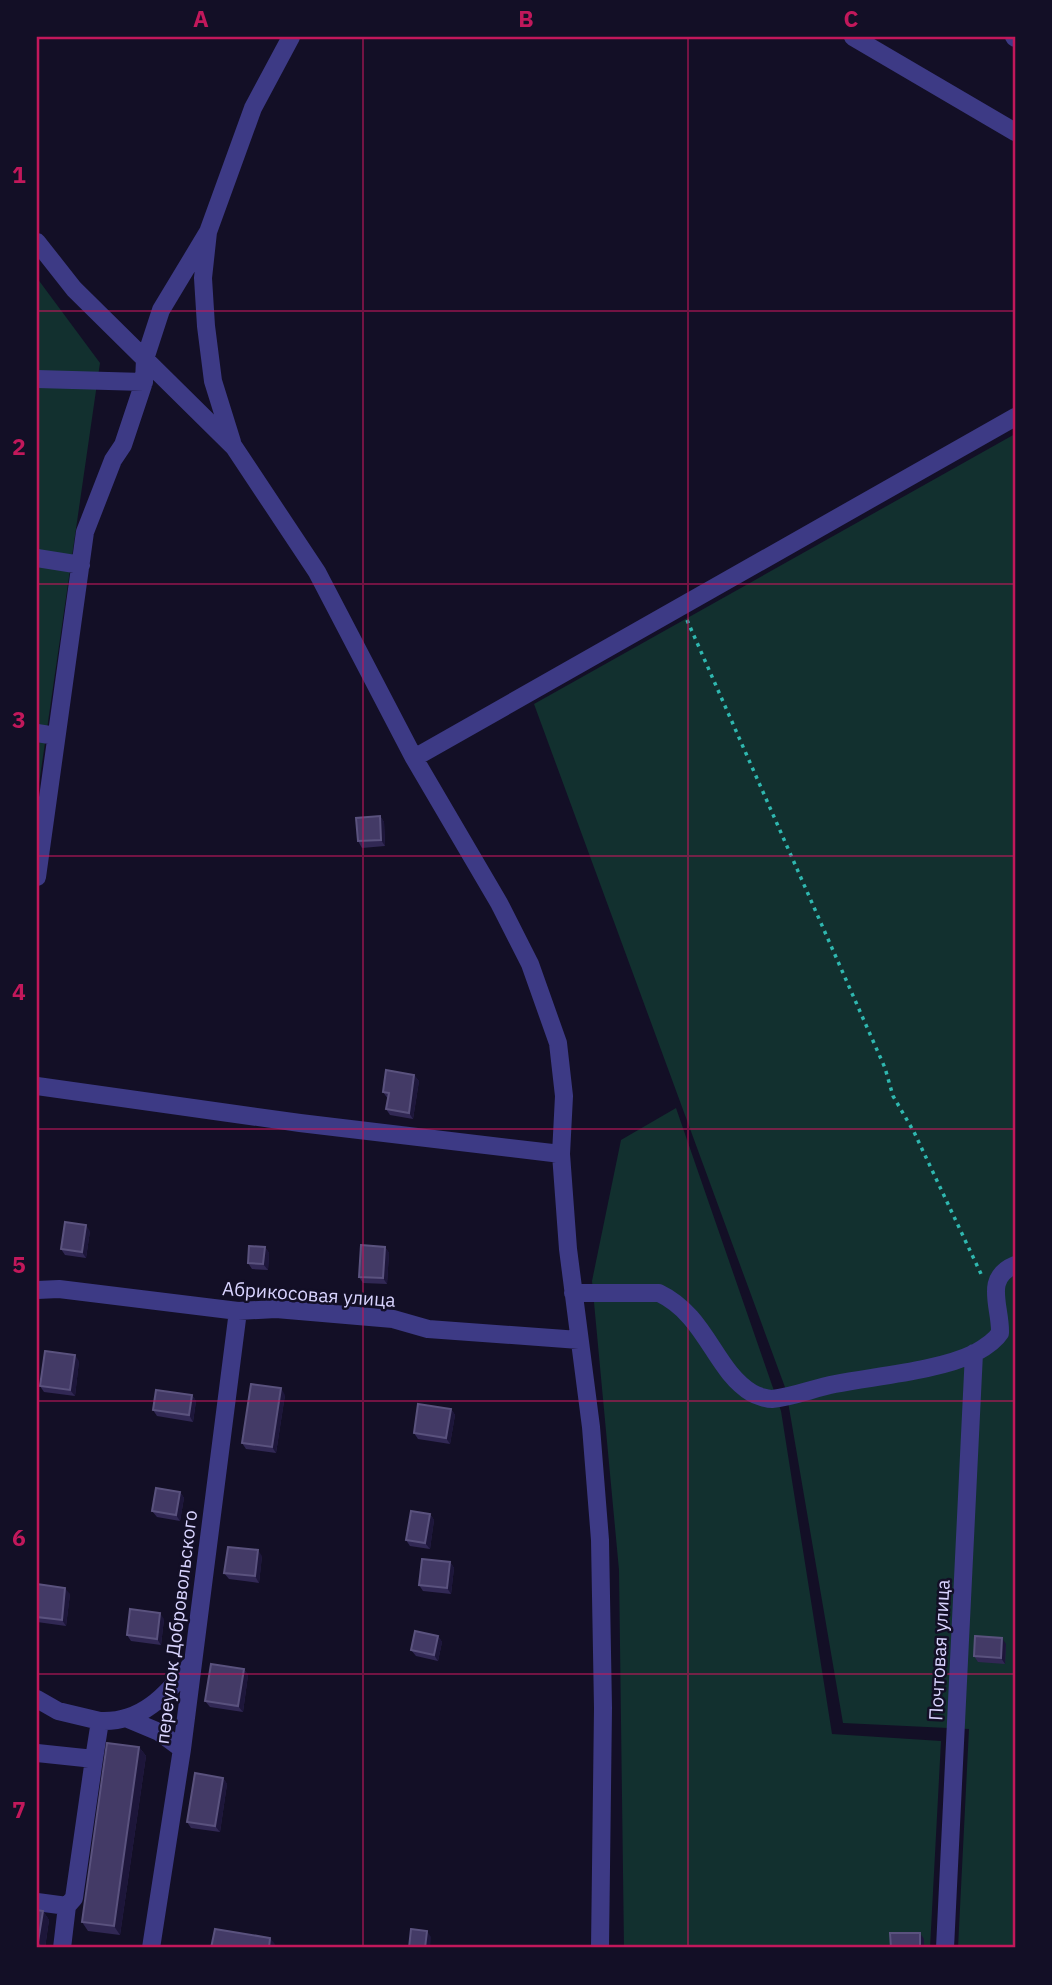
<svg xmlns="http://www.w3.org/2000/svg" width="1052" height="1985" font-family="'IBM Plex Sans',sans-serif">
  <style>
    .green { fill: #12302f }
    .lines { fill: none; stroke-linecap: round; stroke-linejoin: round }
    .path { stroke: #2fb8b0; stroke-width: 3.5; stroke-dasharray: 3.5 5; stroke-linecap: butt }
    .minor { stroke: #3d3a85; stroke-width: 18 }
    .wall { fill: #312854 }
    .shaded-wall { fill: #1d163a }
    .building { fill: #433a66; stroke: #5a527e; stroke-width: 2 }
    .grid { fill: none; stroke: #c2185b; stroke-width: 2; stroke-opacity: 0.55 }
    .labels { text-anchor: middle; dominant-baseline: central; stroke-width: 5; stroke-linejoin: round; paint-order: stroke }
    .street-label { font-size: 19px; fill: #d9d4ff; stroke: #130f26 }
    .neatline { fill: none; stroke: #c2185b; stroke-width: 2.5 }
    .grid-label { font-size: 23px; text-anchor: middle; font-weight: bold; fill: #c2185b }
  </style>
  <rect width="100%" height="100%" fill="#130f26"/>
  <path class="green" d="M37,278L100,363L37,798Z
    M1015,434V1948H958L969,1729L843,1723L786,1390L534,704Z
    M676,1108L781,1411L832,1734L941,1741L930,1948H624L619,1570L592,1281L621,1140Z"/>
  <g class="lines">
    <path class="path" d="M687,620L885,1068L893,1096L914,1132L982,1276"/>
    <path class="minor" d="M853,37L1015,132
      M1014,37L1015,38
      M37,242L74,289L234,447L317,572L414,758L499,903L530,964L558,1043L564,1096L561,1154L568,1249L591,1427L600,1540L603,1708L600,1948
      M37,379L144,382
      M232,442L213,381L206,326L203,278L208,232L253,108L291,37
      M37,558L81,565
      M37,733L56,736
      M414,758L1015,417
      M37,877L85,532L113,460L123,445L144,382L145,359L161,310L208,232
      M37,1086L300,1123L561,1154
      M37,1290L59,1289L238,1311L276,1309L393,1319L428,1329L579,1340
      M573,1293H659C707,1316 714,1370 752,1393C757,1396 767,1399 772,1399C793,1397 814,1388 835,1384C876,1376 938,1371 975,1353C984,1348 995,1341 1000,1333C1001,1307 983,1278 1015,1265
      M37,1699L58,1711L100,1721
      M128,1719L159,1732L182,1749
      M37,1753L94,1759L74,1898L67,1906L62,1948
      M94,1759L100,1721C144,1723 167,1693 193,1662
      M37,1902L67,1906
      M151,1948L182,1749L238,1311
      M945,1948L974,1353"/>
  </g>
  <path class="wall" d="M380,816L384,822L385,846L362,848L358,841Z
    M414,1075L419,1081L413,1119L390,1115L386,1109L388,1099L383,1092Z
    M90,1231L86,1258L65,1255L61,1249Z
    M265,1247L269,1253L268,1270L252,1269L248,1263Z
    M385,1247L389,1253L387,1284L363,1283L359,1277Z
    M79,1361L75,1396L44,1392L40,1386Z
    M192,1395L196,1401L193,1422L157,1416L153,1410Z
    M285,1395L276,1453L246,1449L242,1443Z
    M451,1409L455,1415L450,1444L418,1439L414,1433Z
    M180,1492L184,1498L180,1521L157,1517L152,1511Z
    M430,1514L434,1520L430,1549L410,1546L406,1540Z
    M262,1556L259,1583L229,1579L224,1573Z
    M450,1562L454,1568L451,1594L423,1591L419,1585Z
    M37,1584L70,1594L66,1626L37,1622Z
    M164,1619L161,1645L131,1641L127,1635Z
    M438,1636L442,1642L438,1661L416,1656L411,1650Z
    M1006,1644L1005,1664L978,1662L974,1656Z
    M244,1669L248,1675L243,1712L210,1707L205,1701Z
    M139,1747L146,1756L120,1935L88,1931L82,1922Z
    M223,1778L227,1784L220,1832L191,1828L187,1822Z
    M37,1910L43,1911L49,1920L45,1948H37Z"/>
  <path class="shaded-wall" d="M380,816L384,822L385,846L381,840Z
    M414,1075L419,1081L413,1119L409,1113Z
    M86,1225L90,1231L86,1258L82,1252Z
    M265,1247L269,1253L268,1270L263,1264Z
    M385,1247L389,1253L387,1284L383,1278Z
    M75,1355L79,1361L75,1396L70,1390Z
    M281,1388L285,1395L276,1453L272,1447Z
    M192,1395L196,1401L193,1422L189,1415Z
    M451,1409L455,1415L450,1444L446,1438Z
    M180,1492L184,1498L180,1521L176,1515Z
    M430,1514L434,1520L430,1549L425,1543Z
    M258,1550L262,1556L259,1583L255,1576Z
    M450,1562L454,1568L451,1594L447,1588Z
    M65,1588L70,1594L66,1626L62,1620Z
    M160,1613L164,1619L161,1645L157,1639Z
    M438,1636L442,1642L438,1661L434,1655Z
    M1002,1638L1006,1644L1005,1664L1001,1658Z
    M244,1669L248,1675L243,1712L238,1706Z
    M139,1747L146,1756L120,1935L114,1926Z
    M223,1778L227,1784L220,1832L215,1826Z
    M43,1911L49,1920L45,1948H43L38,1942Z
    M427,1931L431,1937L430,1948H425Z
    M920,1933L924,1939V1948H920Z
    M270,1938L275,1944L274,1948H269Z"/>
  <path class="building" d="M380,816L381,840L358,841L356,818Z
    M386,1070L414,1075L409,1113L386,1109L389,1093L383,1092Z
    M65,1222L86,1225L82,1252L61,1249Z
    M361,1245L385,1247L383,1278L359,1277Z
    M249,1246L265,1247L263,1264L248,1263Z
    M45,1351L75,1355L70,1390L40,1386Z
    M251,1384L281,1388L272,1447L242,1443Z
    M156,1390L192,1395L189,1415L153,1410Z
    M418,1404L451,1409L446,1438L414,1433Z
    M156,1488L180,1492L176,1515L152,1511Z
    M411,1511L430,1514L425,1543L406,1540Z
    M228,1547L258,1550L255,1576L224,1573Z
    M422,1559L450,1562L447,1588L419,1585Z
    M37,1584L65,1588L62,1620L37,1617Z
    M130,1609L160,1613L157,1639L127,1635Z
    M415,1631L438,1636L434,1655L411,1650Z
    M975,1636L1002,1638L1001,1658L974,1656Z
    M211,1664L244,1669L238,1706L205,1701Z
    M107,1743L139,1747L114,1926L82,1922Z
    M195,1773L223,1778L215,1826L187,1822Z
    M37,1910L43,1911L38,1942H37Z
    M215,1929L270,1938L269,1948H211Z
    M411,1929L427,1931L425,1948H409Z
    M890,1933H920V1948H891Z"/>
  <path class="grid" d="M363,37V1948M688,37V1948M37,311H1015M37,584H1015M37,856H1015M37,1129H1015M37,1401H1015M37,1674H1015"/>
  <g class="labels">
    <g class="street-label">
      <text transform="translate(309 1294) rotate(4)">Абрикосовая улица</text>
      <text transform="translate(176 1627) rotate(-83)">переулок Добровольского</text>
      <text transform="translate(939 1650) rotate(-87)">Почтовая улица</text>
    </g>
  </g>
  <rect width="1052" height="1985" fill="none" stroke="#130f26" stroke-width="77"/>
  <rect x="38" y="38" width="976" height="1908" class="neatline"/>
  <g class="grid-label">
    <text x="201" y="27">A</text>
    <text x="526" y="27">B</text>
    <text x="851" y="27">C</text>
    <text x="19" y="183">1</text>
    <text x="19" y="455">2</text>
    <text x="19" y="728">3</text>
    <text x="19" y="1000">4</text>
    <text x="19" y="1273">5</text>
    <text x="19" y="1546">6</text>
    <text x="19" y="1818">7</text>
  </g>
</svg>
